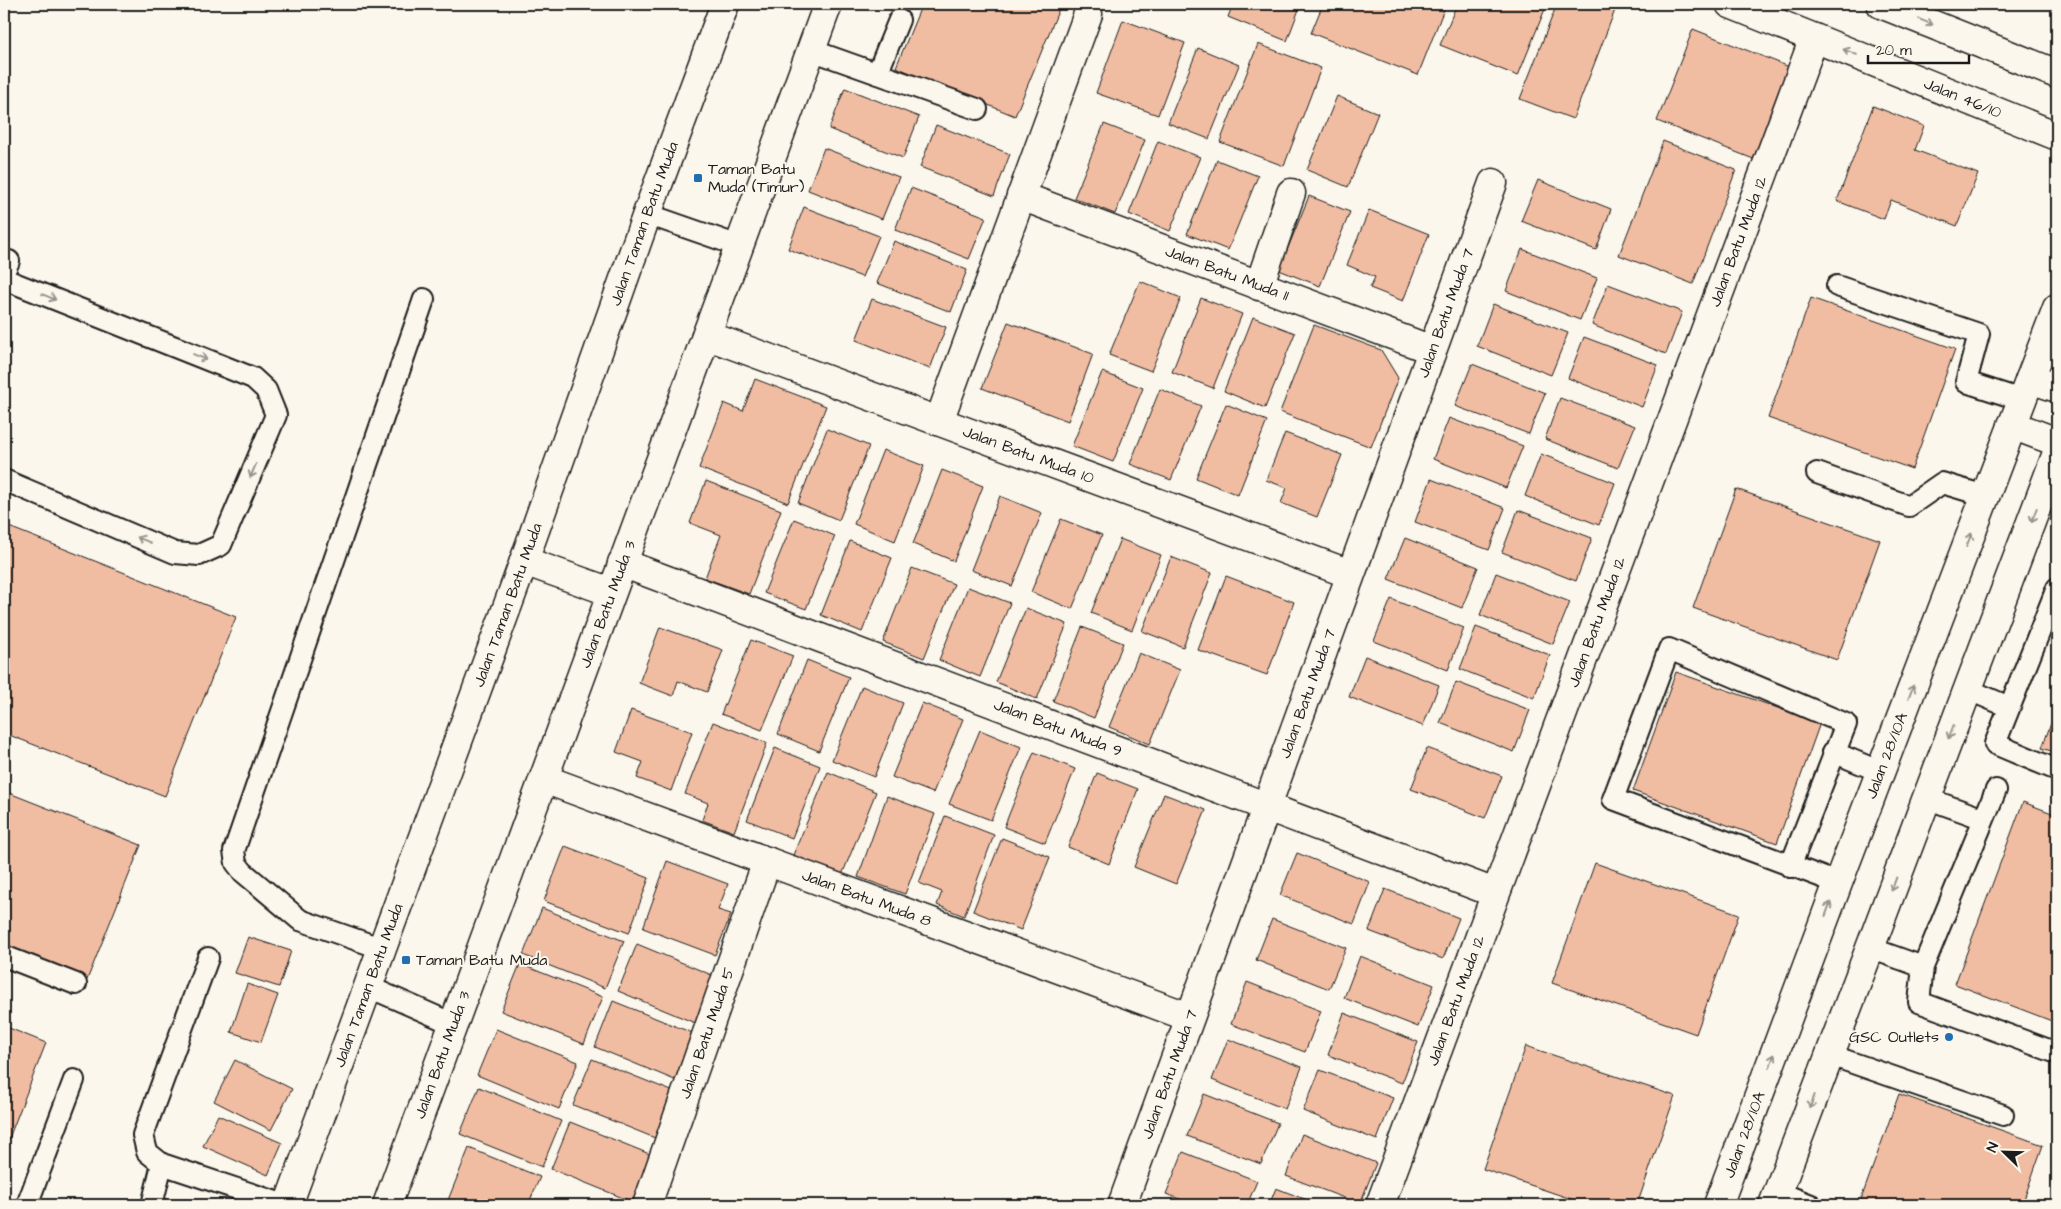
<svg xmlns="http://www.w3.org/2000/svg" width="2061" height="1209" font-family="'Architects Daughter',sans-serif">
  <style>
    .building { fill: #f1bda2; stroke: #1c1c1c }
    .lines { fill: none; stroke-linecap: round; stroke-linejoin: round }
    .lane-casing { stroke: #1c1c1c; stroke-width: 24 }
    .street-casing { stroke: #1c1c1c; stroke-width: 31 }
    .secondary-casing { stroke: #1c1c1c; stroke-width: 31 }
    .primary-casing { stroke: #1c1c1c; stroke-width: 31 }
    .lane { stroke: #fbf7ec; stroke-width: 20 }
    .street { stroke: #fbf7ec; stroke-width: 28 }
    .secondary { stroke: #fbf7ec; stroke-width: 28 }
    .primary { stroke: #fbf7ec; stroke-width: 28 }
    .oneway { stroke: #97948e }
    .poi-dot { fill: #1f6fb2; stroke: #fbf7ec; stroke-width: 2 }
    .labels { text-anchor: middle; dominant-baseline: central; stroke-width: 4; stroke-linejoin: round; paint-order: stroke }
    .street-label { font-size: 16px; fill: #1c1c1c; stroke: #fbf7ec }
    .poi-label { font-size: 16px; fill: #1c1c1c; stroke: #fbf7ec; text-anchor: start }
  </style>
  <rect width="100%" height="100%" fill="#fbf7ec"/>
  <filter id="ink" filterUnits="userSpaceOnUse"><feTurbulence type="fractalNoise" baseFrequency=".02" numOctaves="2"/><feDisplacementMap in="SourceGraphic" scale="10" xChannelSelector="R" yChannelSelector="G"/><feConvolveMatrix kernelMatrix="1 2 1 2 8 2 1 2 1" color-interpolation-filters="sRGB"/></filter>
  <g filter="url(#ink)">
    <path class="building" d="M922,4H1061L1015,116L896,67Z
      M1233,4H1301L1287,41L1228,17Z
      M1323,4H1446L1418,75L1311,33Z
      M1457,4H1547L1518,76L1440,45Z
      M1557,4L1617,5L1573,119L1520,99Z
      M1123,20L1185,43L1158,115L1096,93Z
      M1693,29L1792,68L1756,160L1657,121Z
      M1258,44L1321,68L1284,166L1220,142Z
      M1198,48L1239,65L1209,139L1168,123Z
      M845,88L919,117L903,158L829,129Z
      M1337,96L1378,113L1348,187L1307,170Z
      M1873,106L1924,126L1915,150L1978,174L1957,226L1891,200L1884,219L1837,201Z
      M1104,124L1145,140L1115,214L1074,198Z
      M936,125L1010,154L994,196L920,167Z
      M1158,141L1200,157L1170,231L1129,214Z
      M1663,141L1736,170L1693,284L1619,255Z
      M824,148L899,177L882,219L808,190Z
      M1217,160L1258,176L1228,250L1187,234Z
      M1538,180L1611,209L1596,250L1521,221Z
      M911,188L986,217L969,259L895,230Z
      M1309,196L1350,212L1320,286L1279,270Z
      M804,207L879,236L862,277L788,249Z
      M1369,210L1429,234L1403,301L1370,288L1375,277L1347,265Z
      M894,241L967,270L951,312L877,283Z
      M1522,249L1597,278L1580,320L1506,291Z
      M1140,281L1181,298L1151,371L1109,355Z
      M1608,284L1682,312L1666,354L1592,325Z
      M1201,298L1242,314L1213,388L1172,372Z
      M1811,298L1955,349L1912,469L1768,418Z
      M872,299L946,327L930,369L856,340Z
      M1493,304L1568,333L1551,375L1477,346Z
      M1253,317L1295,333L1265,408L1224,391Z
      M1008,322L1093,354L1068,421L982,388Z
      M1314,325L1381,350L1398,378L1371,447L1280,412Z
      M1584,337L1658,365L1642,407L1568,378Z
      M1472,364L1545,393L1529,434L1455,406Z
      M1102,372L1143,388L1113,462L1072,446Z
      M755,379L826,406L788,503L699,468L724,403L743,411Z
      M1160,389L1201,406L1171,480L1130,464Z
      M1560,398L1635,426L1618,468L1545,439Z
      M1226,404L1267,421L1238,495L1196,478Z
      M1449,418L1523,446L1506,488L1433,459Z
      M827,429L869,446L839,520L798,503Z
      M1285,433L1342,455L1317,517L1281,503L1287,488L1266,480Z
      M883,450L924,466L895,541L854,524Z
      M1541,454L1615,483L1599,525L1525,496Z
      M942,470L983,486L954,561L913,544Z
      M1431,479L1505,508L1489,550L1415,522Z
      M706,481L781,510L749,594L705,578L721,535L690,523Z
      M1736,489L1880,540L1837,660L1693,608Z
      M1000,496L1042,513L1012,586L971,570Z
      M1518,510L1592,538L1576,581L1502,552Z
      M794,519L835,536L806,609L764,593Z
      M1061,519L1102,535L1072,609L1031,592Z
      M4,525L236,617L165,796L4,733Z
      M1405,538L1478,567L1462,608L1388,579Z
      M1120,539L1161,555L1132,630L1091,613Z
      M850,541L892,558L862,632L821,615Z
      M1171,557L1212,573L1183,647L1142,631Z
      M912,568L954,584L924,658L883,642Z
      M1496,573L1570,602L1553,644L1480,615Z
      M1226,576L1294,602L1267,675L1198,650Z
      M968,587L1010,603L980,677L939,660Z
      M1391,599L1464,628L1448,670L1374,641Z
      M1026,608L1067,624L1037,699L996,682Z
      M660,627L723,650L707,692L678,681L673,696L639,683Z
      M1082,627L1123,643L1094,718L1053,701Z
      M1476,627L1550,655L1534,698L1460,669Z
      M751,640L793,656L762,730L721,714Z
      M1139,653L1180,670L1150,744L1109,727Z
      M1365,656L1439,685L1423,726L1349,697Z
      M807,660L849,677L819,751L778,734Z
      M1676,672L1820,723L1777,843L1633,791Z
      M1456,682L1530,710L1514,752L1440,723Z
      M862,686L903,703L874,777L832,760Z
      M922,703L963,719L933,793L892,777Z
      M2057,707V753L2042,748Z
      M631,710L692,732L671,791L637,778L643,762L616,752Z
      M713,722L767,743L734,832L702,820L708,803L685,794Z
      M980,730L1021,747L991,820L949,804Z
      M775,748L820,766L792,838L747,820Z
      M1427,748L1502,776L1485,818L1411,789Z
      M1034,752L1075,769L1045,843L1004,827Z
      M828,772L876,792L842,875L793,855Z
      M1097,773L1138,789L1109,864L1068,847Z
      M4,791L141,845L87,980L4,946Z
      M1164,794L1206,810L1176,884L1134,867Z
      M887,796L935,814L905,894L858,877Z
      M2023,802L2057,815V1023L1955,984Z
      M945,816L994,835L964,916L937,905L942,892L919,883Z
      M1002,838L1050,857L1021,930L973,911Z
      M565,846L649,878L629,933L544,901Z
      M1297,853L1370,882L1354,924L1280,895Z
      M667,861L728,884L718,910L731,914L715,955L643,928Z
      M1595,863L1739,914L1696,1034L1552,983Z
      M1385,889L1459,918L1443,959L1369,931Z
      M542,908L624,941L605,988L523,955Z
      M1272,919L1346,948L1329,989L1256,960Z
      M248,937L291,951L279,987L235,973Z
      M637,944L719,978L700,1025L618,991Z
      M1360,956L1434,985L1418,1027L1344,998Z
      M520,964L603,997L584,1044L501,1011Z
      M1247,982L1321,1011L1305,1052L1231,1024Z
      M247,984L278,995L261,1042L231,1032Z
      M613,1001L695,1034L677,1081L595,1047Z
      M1344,1013L1418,1042L1402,1083L1328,1055Z
      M4,1026L46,1043L4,1151Z
      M496,1029L578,1062L559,1109L477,1075Z
      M1228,1039L1302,1067L1285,1109L1212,1080Z
      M1526,1046L1675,1096L1637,1205H1589L1483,1169Z
      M592,1059L674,1092L655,1138L573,1105Z
      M235,1060L292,1089L271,1130L214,1101Z
      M1320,1070L1393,1098L1377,1140L1303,1111Z
      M479,1087L561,1121L542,1167L460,1134Z
      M1204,1094L1278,1123L1261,1164L1187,1136Z
      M1899,1094L2043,1145L2022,1205H1859Z
      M218,1115L282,1143L268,1175L203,1146Z
      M570,1122L652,1155L633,1202L551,1169Z
      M1302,1134L1376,1163L1360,1204L1286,1176Z
      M469,1148L540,1177L528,1205H446Z
      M1183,1152L1257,1181L1247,1205H1196L1166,1194Z
      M1276,1188L1320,1205H1269Z"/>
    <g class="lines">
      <defs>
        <path id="lane" d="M811,50L977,109
          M877,74L899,20
          M647,214L739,246
          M4,272L9,261
          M4,279L253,378L266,390L276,415L221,545L199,555L175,553L4,480
          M1837,286L1979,334L1966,382L2022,400
          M1817,473L1909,506L1942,483L1985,496
          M2057,588L1995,744L2057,770
          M1967,689L2009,707
          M1833,752L1881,772
          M1996,790L1923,967L1919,1002L2057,1053
          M1926,798L1984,819
          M1790,867L1846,724L1669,649L1613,799L1838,883
          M1870,948L1923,967
          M383,949L300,920L243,872L236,863L234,851L424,299
          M4,956L76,984
          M369,987L453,1024
          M1830,1055L2003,1115
          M162,1164L285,1205
          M1778,1192L1811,1205
          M27,1205L74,1080
          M152,1205L162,1164L147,1152L143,1135L208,958"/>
        <g id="street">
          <path id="s1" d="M1021,196L1432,350"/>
          <path d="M1259,286L1291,193"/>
          <path id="s2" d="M706,335L1350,574"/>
          <path d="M2030,379L2057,388"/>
          <path d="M939,421L1088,14"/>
          <path d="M2012,425L2057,442"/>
          <path d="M524,561L611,592"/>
          <path id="s3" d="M622,563L1495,893"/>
          <path id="s4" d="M544,779L1189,1017"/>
          <path id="s5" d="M387,1205L828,4"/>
          <path id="s6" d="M647,1205L767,861"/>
          <path id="s7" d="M1122,1205L1493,183"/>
          <path id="s8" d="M1380,1205L1814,38"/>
          <path id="s9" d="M1718,1205L1838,883L2057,308"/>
          <path d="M1773,1205L2057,453"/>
        </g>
        <g id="secondary">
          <path id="s10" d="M288,1205L524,561L647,214L725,4"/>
        </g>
        <g id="primary">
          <path id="s11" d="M1730,4L2057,136"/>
          <path d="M1881,4L2057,74"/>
        </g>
      </defs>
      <use href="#lane" class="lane-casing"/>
      <use href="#street" class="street-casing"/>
      <use href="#secondary" class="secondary-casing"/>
      <use href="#primary" class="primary-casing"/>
      <use href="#lane" class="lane"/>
      <use href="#street" class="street"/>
      <use href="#secondary" class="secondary"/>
      <use href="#primary" class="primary"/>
    </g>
    <defs><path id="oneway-shaft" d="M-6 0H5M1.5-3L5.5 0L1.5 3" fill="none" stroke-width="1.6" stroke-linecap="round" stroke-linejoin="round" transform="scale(1.25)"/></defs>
    <g class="oneway">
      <use href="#oneway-shaft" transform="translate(1926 22) rotate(22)"/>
      <use href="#oneway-shaft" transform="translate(1850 52) rotate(-158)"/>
      <use href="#oneway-shaft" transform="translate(49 297) rotate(22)"/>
      <use href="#oneway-shaft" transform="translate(200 357) rotate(22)"/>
      <use href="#oneway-shaft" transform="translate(253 471) rotate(113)"/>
      <use href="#oneway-shaft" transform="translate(2034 515) rotate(111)"/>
      <use href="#oneway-shaft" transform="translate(144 540) rotate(-157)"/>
      <use href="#oneway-shaft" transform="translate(1969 540) rotate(-69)"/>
      <use href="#oneway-shaft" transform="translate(1911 692) rotate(-69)"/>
      <use href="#oneway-shaft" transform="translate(1951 732) rotate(111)"/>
      <use href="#oneway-shaft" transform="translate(1894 884) rotate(110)"/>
      <use href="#oneway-shaft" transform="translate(1828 909) rotate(-70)"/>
      <use href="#oneway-shaft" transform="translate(1772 1061) rotate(-70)"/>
      <use href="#oneway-shaft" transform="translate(1812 1102) rotate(111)"/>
    </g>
  </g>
  <g class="poi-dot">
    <rect x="693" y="173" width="10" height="10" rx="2.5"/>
    <rect x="401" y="955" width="10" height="10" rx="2.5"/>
    <circle cx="1949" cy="1037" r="5"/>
  </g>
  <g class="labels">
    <g class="street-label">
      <text stroke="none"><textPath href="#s11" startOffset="251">Jalan 46/10</textPath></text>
      <text stroke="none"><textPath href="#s10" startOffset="1044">Jalan Taman Batu Muda</textPath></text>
      <text stroke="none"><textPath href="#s8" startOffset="1028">Jalan Batu Muda 12</textPath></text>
      <text stroke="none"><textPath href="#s1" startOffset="220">Jalan Batu Muda 11</textPath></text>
      <text stroke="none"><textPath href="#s7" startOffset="949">Jalan Batu Muda 7</textPath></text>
      <text stroke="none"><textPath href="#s2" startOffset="344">Jalan Batu Muda 10</textPath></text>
      <text stroke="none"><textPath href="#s5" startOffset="640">Jalan Batu Muda 3</textPath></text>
      <text stroke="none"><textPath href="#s10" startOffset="639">Jalan Taman Batu Muda</textPath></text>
      <text stroke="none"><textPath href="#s8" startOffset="622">Jalan Batu Muda 12</textPath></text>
      <text stroke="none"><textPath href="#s7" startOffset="544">Jalan Batu Muda 7</textPath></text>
      <text stroke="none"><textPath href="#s3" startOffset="466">Jalan Batu Muda 9</textPath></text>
      <text stroke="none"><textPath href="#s9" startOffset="480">Jalan 28/10A</textPath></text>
      <text stroke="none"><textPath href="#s4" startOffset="344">Jalan Batu Muda 8</textPath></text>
      <text stroke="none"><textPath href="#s10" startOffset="234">Jalan Taman Batu Muda</textPath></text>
      <text stroke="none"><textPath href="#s8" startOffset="218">Jalan Batu Muda 12</textPath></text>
      <text stroke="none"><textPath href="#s6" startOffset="182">Jalan Batu Muda 5</textPath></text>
      <text stroke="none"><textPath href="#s5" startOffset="160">Jalan Batu Muda 3</textPath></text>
      <text stroke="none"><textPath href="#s7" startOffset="139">Jalan Batu Muda 7</textPath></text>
      <text stroke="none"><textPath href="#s9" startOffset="75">Jalan 28/10A</textPath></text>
    </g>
    <g class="poi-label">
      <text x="708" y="169">Taman Batu<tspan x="708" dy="18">Muda (Timur)</tspan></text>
      <text x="416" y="960">Taman Batu Muda</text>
      <text x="1939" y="1037" text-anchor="end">GSC Outlets</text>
    </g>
  </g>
  <rect width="2061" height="1209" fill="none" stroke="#fbf7ec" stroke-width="20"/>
  <rect x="10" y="10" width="2041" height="1189" fill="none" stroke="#1c1c1c" stroke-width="2" filter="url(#ink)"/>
  <g transform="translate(2004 1152) rotate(293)" stroke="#fbf7ec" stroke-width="4" paint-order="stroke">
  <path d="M0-4L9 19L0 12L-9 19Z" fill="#1c1c1c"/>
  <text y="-8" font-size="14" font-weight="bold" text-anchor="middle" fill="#1c1c1c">N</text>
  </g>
  <path d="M1868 55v8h101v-8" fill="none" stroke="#1c1c1c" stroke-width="2.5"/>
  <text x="1876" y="55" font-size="15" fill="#1c1c1c" stroke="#fbf7ec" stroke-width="4" paint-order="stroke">20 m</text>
</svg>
